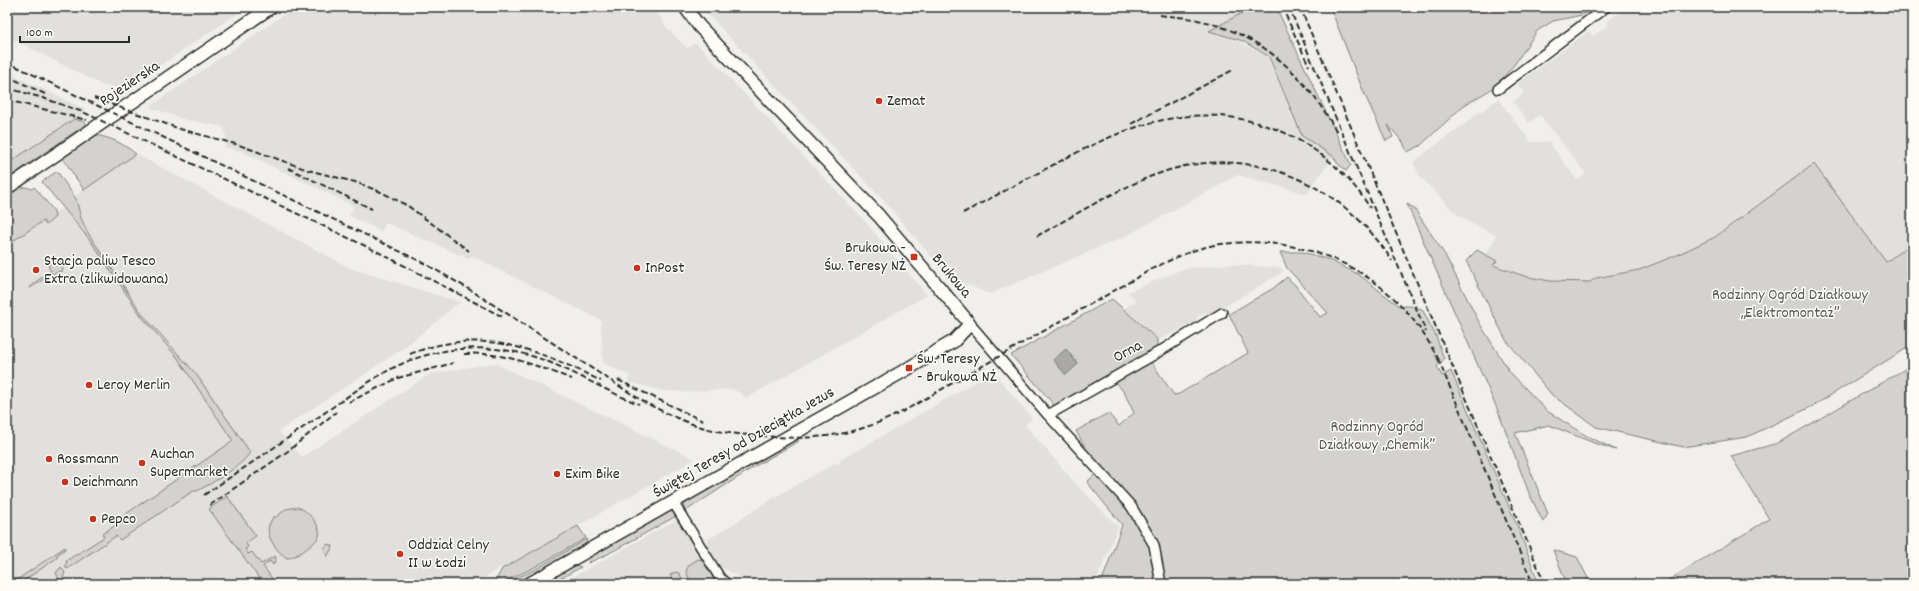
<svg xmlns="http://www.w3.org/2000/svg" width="1919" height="591" font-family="Dekko,sans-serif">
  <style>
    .built { fill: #e1e0dc }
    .green { fill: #d3d2cf; stroke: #7f7e7d }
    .water { fill: #aaa9a7; stroke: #777775 }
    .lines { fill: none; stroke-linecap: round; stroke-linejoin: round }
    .street-casing { stroke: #2b2b2b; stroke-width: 12 }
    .secondary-casing { stroke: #2b2b2b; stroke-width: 15 }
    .street { stroke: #fdfcf7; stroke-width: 9 }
    .secondary { stroke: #fdfcf7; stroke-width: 12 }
    .rail { stroke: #2b2b2b; stroke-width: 2; stroke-dasharray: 6 3; stroke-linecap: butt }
    .poi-dot { fill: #c8321e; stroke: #fdfcf7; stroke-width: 1.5 }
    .labels { text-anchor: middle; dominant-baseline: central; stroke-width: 3; stroke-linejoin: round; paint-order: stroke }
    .street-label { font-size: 16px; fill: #2b2b2b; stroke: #fdfcf7 }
    .poi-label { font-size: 16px; fill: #2b2b2b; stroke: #fdfcf7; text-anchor: start }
    .park-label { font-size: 16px; fill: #555554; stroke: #fdfcf7 }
  </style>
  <rect width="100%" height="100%" fill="#f0efeb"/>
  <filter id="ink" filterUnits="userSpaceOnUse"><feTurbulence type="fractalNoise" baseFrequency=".025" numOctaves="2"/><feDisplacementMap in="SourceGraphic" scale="8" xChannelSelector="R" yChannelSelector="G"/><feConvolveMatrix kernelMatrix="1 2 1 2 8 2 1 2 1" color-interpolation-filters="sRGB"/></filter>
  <g filter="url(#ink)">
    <path class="built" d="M7,7H247L127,88L104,86L7,36Z
      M295,7H654L666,27L687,48L696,43L704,51L861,217L927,295L747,398L733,389L682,392L660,390L628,382L630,376L603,363L601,320L472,256L469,259L386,223L382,231L349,216L354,206L241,151L225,147L226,138L224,127L186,120L149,107Z
      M701,7H1253L1210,31L1241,42L1268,58L1302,136L1334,157L1312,185L1308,194L1238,175L1126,236L990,294L963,283L951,280L885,202Z
      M1627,7H1912V243L1886,262L1814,164L1715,237L1677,255L1639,270L1596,278L1590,282L1550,281L1524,276L1492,264L1497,261L1486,256L1496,235L1472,224L1455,213L1419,175L1413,162L1498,99L1531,142H1549L1577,180L1586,174L1540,115L1529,123L1513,102L1524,93L1517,84L1589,31L1593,36L1608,26V21Z
      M7,72L85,109L80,120L74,119L7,164Z
      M136,154L350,268L460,302L405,347L279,431L302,457L430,374L494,363L695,459L502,569L498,567L497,570L473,584H262L237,550L261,584H7V245L63,208L95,246L85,231L74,197Z
      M1227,264L1282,268L1283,272L1209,316L1206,313L1197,317V321L1142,348L1119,312L1136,301L1128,292L1183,269Z
      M993,372L1032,418L1025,425L1077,485L1118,527L1095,584H752L719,566L706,541L775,497L835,463L839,464L842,459Z
      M678,519L716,584H560L589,568Z"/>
    <path class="green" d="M1253,7H1276L1351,165L1346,171L1337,163L1334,157L1302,136L1269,57L1243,41L1209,31Z
      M1330,7H1596L1582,15L1553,21L1537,31L1514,65L1495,87L1463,106L1420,146L1407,152L1403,142L1388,125L1393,137L1386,141L1364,93Z
      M74,119L85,122L86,124L7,179V164Z
      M96,135C112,138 124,144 136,154L84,190L64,160V157Z
      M1814,164L1886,262L1912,243V345L1813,406L1747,437L1683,447L1596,427L1552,395L1506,340L1466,261L1477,250L1497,261L1493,265L1524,276L1550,281L1590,282L1596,278L1639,270L1677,255L1715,237Z
      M57,171L76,199L81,218L88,233L143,315L196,374L250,452C244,465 211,484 197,491H193L120,540L116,536L67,569L65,565L67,563L66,561L104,537L102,534L116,525L114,522L233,441L177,357L142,317L90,240L42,182Z
      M26,187L32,189L34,187L36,189L54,211L55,217L46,225L43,221L7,245V197L19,188Z
      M1407,204L1414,208L1445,255L1480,324L1509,371L1547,411L1585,435L1616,450L1594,443L1549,425L1515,433L1548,514L1543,522L1529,493L1498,411Z
      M1280,252H1302L1327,259L1358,274L1399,306H1410L1422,309L1436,336L1444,359L1437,367L1442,376L1451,371L1519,530L1539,584H1101L1122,525L1087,482L1099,471L1076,431L1108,413L1119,426L1134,413L1124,392L1109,376L1055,406L1011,355L1112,299L1157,339V348L1152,352V363L1174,395L1179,394L1248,353L1229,314L1272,289L1287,277L1295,285L1320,317L1328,313L1287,268Z
      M59,258L63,260L64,264L62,271L51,274L29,289L30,286L51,271L48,266Z
      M1912,365V584H1662L1769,519L1731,456L1778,443Z
      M794,441H799L757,465L684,512V505L690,500Z
      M227,496L256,536L246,543L248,547L245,549L248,554L252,552L261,564L275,556L276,559L273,565L270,561L263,566L276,584H263L209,509Z
      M298,507C307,510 322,526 319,536C317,543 294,559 287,558C278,553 265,536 269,525C270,522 272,520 273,517H276L286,509Z
      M670,511L678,515L606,555L588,563L591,556Z
      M578,526L586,538L533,568L501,583L497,578L502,569Z
      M587,539L585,546L518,584H503L534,570Z
      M328,544L333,546L327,557L324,548Z
      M65,547V549L57,555L58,557L19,584H11Z
      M1553,550L1577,557L1591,584H1567Z
      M698,559L706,561L719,584H691L686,571L689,565Z
      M576,565L581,567L551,584H542Z
      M61,567L65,573L63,577L66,584H59L57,581L59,579L56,573Z
      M676,572L679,573L685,584H675L670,575Z"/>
    <path class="water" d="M1066,349L1078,364L1066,375L1053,360Z"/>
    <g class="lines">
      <defs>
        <path id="street" d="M1498,89L1606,7
          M970,324L1048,415L1131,506L1154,545L1161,584
          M1048,415L1157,353L1222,313
          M673,502L720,578L727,584"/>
        <path id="secondary" d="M7,188L271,7
          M529,584L909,368L954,341L970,324L879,216L699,26L685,7"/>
      </defs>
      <use href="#street" class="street-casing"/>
      <use href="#secondary" class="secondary-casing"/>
      <use href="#street" class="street"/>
      <use href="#secondary" class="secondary"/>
      <path class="rail" d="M1282,7L1309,66
        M1289,7L1426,332
        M1300,7L1545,584
        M1160,15C1174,17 1188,17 1202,21C1266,37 1305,76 1337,132
        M7,62L424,263L472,291L644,402C668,414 691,426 718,431C733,434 748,435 763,436C815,441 854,436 902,412L1152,269C1172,259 1193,249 1215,245C1285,234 1359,257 1406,311C1420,327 1431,345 1441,364
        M7,76L47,95
        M7,88L43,98L83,112L376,251L503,317
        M94,98L180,129L239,145L308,170L355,182L381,192L408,206L469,251
        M7,100L87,120
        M1131,124L1233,70
        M288,168L372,209
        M963,213C993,197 1023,181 1053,165C1130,124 1197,96 1283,132C1318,148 1350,175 1370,208
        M1037,236C1079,213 1127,182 1173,169C1258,145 1347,188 1392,261
        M410,354C481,326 537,349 601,381
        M464,354C502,351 537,366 572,379
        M1438,359L1533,584
        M618,380L703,421
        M349,402L398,378L453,363
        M204,495C241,470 278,445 314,420C341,402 367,381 395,367C435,347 485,343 528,355C565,365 602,390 639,404
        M210,505L288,451L336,412"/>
    </g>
  </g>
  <g class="poi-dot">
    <circle cx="879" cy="101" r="4"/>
    <rect x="910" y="253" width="8" height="8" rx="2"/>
    <circle cx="637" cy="268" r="4"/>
    <circle cx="36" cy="270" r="4"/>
    <rect x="905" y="364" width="8" height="8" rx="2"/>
    <circle cx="89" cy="385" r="4"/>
    <circle cx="49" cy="459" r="4"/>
    <circle cx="142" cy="463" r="4"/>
    <circle cx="557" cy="474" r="4"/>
    <circle cx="65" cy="482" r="4"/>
    <circle cx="93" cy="519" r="4"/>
    <circle cx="400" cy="554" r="4"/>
  </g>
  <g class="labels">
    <g class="street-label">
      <text transform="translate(130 84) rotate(-34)">Pojezierska</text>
      <text transform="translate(951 276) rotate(50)">Brukowa</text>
      <text transform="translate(1128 352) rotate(-29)">Orna</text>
      <text transform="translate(744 443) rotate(-30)">Świętej Teresy od Dzieciątka Jezus</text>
    </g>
    <g class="poi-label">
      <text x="887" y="101">Zemat</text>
      <text x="906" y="248" text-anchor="end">Brukowa -<tspan x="906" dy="18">Św. Teresy NŻ</tspan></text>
      <text x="44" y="261">Stacja paliw Tesco<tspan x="44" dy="18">Extra (zlikwidowana)</tspan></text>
      <text x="645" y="268">InPost</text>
      <text x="917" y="359">Św. Teresy<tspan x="917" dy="18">- Brukowa NŻ</tspan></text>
      <text x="97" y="385">Leroy Merlin</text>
      <text x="150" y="454">Auchan<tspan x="150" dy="18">Supermarket</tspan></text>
      <text x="57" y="459">Rossmann</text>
      <text x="565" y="474">Exim Bike</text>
      <text x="73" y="482">Deichmann</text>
      <text x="101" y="519">Pepco</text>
      <text x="408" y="545">Oddział Celny<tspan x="408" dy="18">II w Łodzi</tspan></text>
    </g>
    <g class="park-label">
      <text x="1790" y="295">Rodzinny Ogród Działkowy<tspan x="1790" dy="18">„Elektromontaż”</tspan></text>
      <text x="1377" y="427">Rodzinny Ogród<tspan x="1377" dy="18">Działkowy „Chemik”</tspan></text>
    </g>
  </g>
  <rect width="1919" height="591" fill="none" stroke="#fdfcf7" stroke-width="24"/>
  <rect x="12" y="12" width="1895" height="567" fill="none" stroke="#2b2b2b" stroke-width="1.5" filter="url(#ink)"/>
  <path d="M20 36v6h109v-6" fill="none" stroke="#2b2b2b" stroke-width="2"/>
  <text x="26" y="36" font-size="12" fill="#2b2b2b" stroke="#fdfcf7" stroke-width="3" paint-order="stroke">100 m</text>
</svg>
